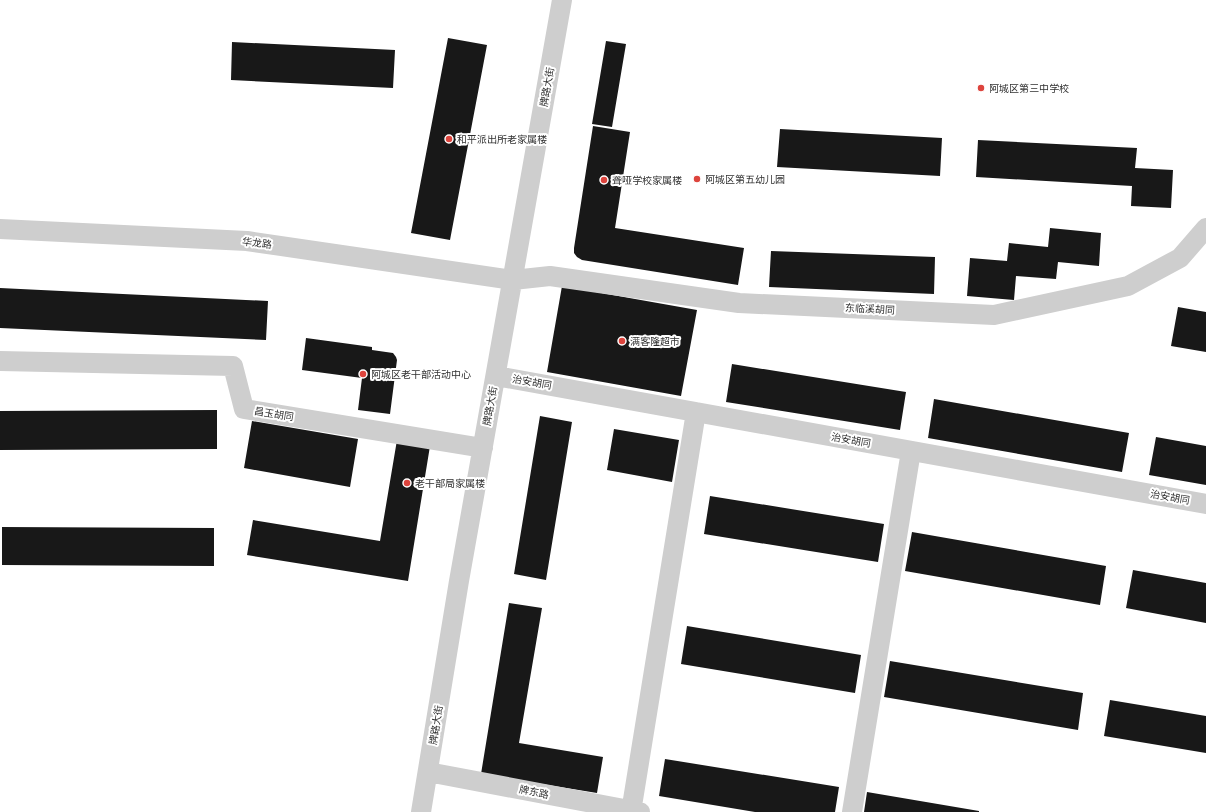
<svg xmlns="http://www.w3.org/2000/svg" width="1206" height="812" font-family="'Roboto Condensed','Noto Sans SC',sans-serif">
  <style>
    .building { fill: #181818 }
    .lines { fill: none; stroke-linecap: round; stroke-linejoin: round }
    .minor { stroke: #cecece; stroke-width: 20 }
    .poi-dot { fill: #dd443d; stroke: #fff; stroke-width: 1.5 }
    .labels { text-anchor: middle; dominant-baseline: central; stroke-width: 4; stroke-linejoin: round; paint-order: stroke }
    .street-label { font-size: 10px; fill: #313131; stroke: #fff }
    .poi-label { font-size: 10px; fill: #313131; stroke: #fff; text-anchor: start }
  </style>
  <rect width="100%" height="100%" fill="#fff"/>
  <path class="building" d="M448,38L487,45L450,240L411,233Z
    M606,41L626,44L612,127L592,124Z
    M232,42L395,50L393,88L231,80Z
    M593,126L630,132L615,228L744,248L738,285L582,260L577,257L574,253V248Z
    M780,129L942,138L940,176L777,167Z
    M978,140L1137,148L1135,168L1173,170L1171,208L1131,206L1132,186L976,177Z
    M1050,228L1101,233L1099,266L1058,262L1056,279L1016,276L1014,300L967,296L970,258L1007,261L1009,243L1048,247Z
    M771,251L935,257L934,294L769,287Z
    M562,286L697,310L681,396L547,372Z
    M0,288L268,301L266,340L0,328Z
    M1178,307L1206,312V352L1171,346Z
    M306,338L372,347V350L393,353L396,357L397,360L390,414L358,410L362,378L302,370Z
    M732,364L906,392L900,430L726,402Z
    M934,399L1129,433L1122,472L928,438Z
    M217,410V449L0,450V411Z
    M540,416L572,422L546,580L514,574Z
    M252,421L358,439L350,487L244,468Z
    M614,429L679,440L672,482L607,470Z
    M1156,437L1206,446V485L1149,475Z
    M397,440L430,446L408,581L247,555L253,520L380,541Z
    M710,496L884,524L878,562L704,534Z
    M2,527L214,528V566L2,565Z
    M912,532L1106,566L1100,605L905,571Z
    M1133,570L1206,583V623L1126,608Z
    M509,603L542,608L519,743L603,757L597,793L481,774Z
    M687,626L861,655L855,693L681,664Z
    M890,661L1083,693L1078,730L884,697Z
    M1110,700L1206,716V753L1104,736Z
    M665,759L839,787L835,812H755L659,796Z
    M867,792L979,811V812H864Z"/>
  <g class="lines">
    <path class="minor" d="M0,229L247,241L513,280L550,276L739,303L994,315L1128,286L1180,258L1206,228
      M0,361L233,366L244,409L483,448
      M496,376L1206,504
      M428,772L640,812
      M421,812L459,581L562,0
      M631,812L696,412
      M852,812L911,451"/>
  </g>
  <g class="poi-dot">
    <circle cx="981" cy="88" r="4"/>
    <circle cx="449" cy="139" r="4"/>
    <circle cx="697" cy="179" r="4"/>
    <circle cx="604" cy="180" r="4"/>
    <circle cx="622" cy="341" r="4"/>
    <circle cx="363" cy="374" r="4"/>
    <circle cx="407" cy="483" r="4"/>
  </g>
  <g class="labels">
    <g class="street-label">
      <text transform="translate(547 87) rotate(-80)">牌路大街</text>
      <text transform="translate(257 243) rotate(7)">华龙路</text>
      <text transform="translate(870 309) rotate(3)">东临溪胡同</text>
      <text transform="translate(532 382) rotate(10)">治安胡同</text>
      <text transform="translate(490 406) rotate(-80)">牌路大街</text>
      <text transform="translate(274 414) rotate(9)">昌玉胡同</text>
      <text transform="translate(851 440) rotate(10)">治安胡同</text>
      <text transform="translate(1170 497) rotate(10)">治安胡同</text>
      <text transform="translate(436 725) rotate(-81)">牌路大街</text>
      <text transform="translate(534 792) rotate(11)">牌东路</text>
    </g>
    <g class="poi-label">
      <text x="989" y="88">阿城区第三中学校</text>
      <text x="457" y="139">和平派出所老家属楼</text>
      <text x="705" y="179">阿城区第五幼儿园</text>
      <text x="612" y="180">聋哑学校家属楼</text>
      <text x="630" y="341">满客隆超市</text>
      <text x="371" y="374">阿城区老干部活动中心</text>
      <text x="415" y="483">老干部局家属楼</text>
    </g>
  </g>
</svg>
